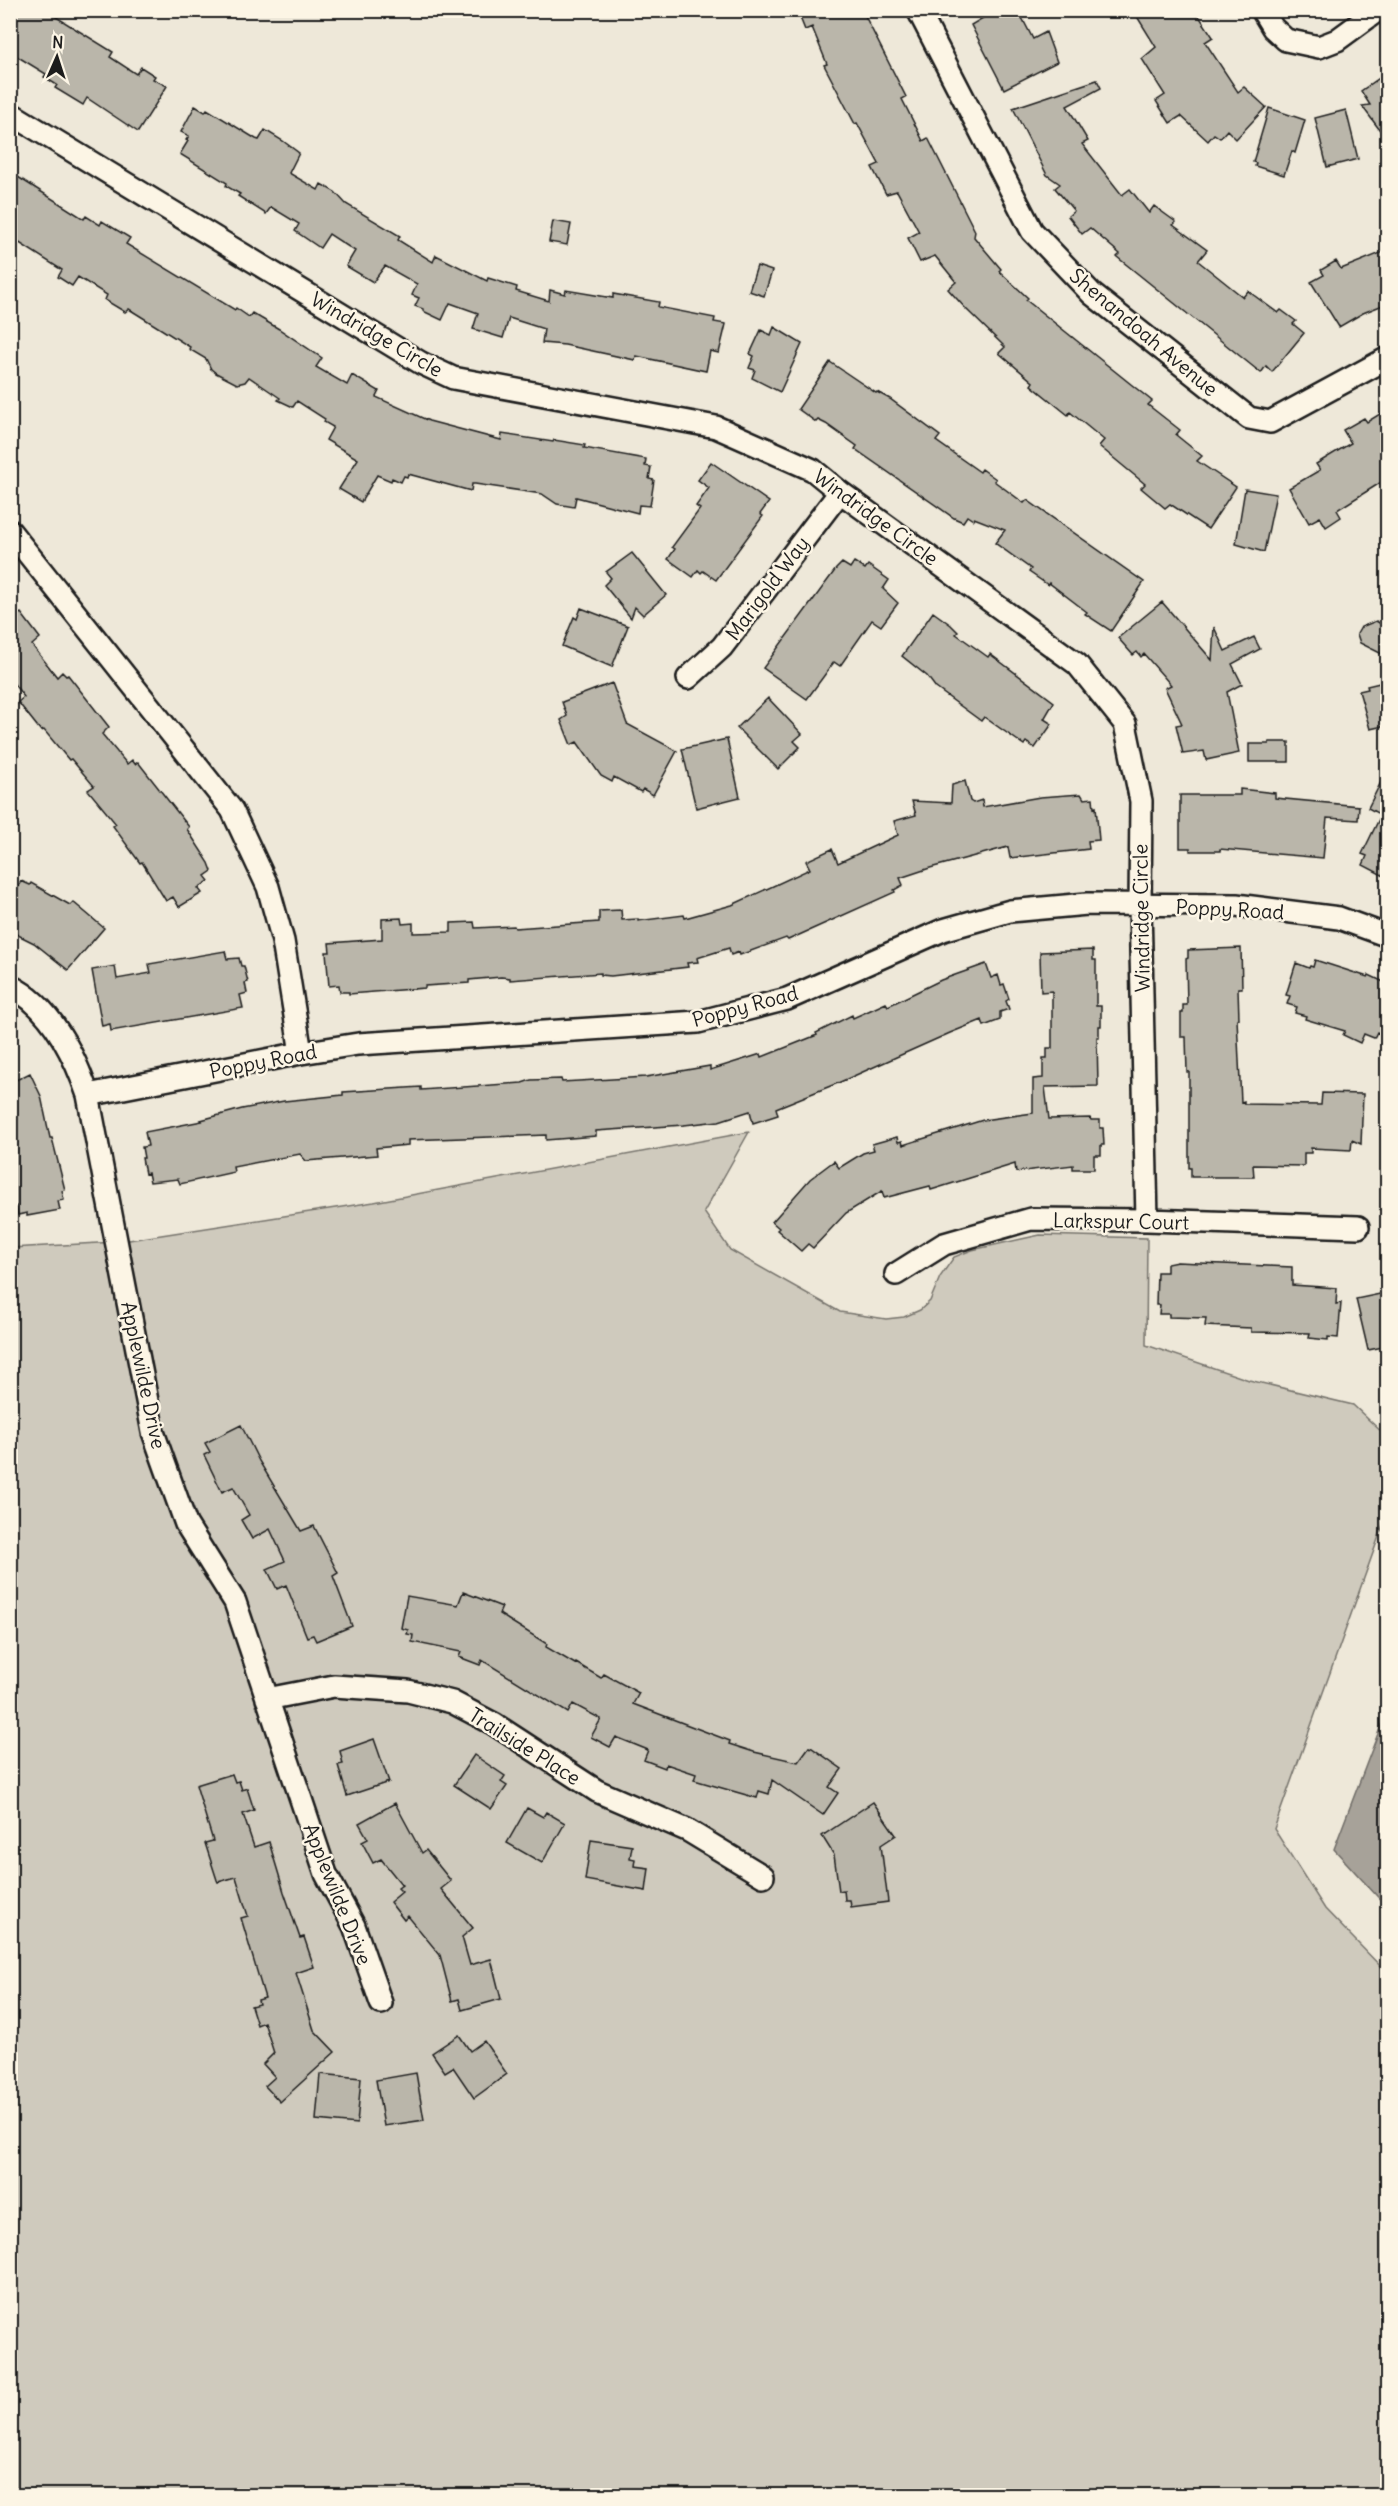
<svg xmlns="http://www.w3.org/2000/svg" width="1398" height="2506" font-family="Delius,sans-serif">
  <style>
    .green { fill: #cfcabd; stroke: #76736c; stroke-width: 1.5 }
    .water { fill: #a7a299; stroke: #6f6c67; stroke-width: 1.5 }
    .building { fill: #bab6aa; stroke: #1c1c1c; stroke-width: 1.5 }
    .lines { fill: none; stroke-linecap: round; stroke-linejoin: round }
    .minor-casing { stroke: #1c1c1c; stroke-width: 26 }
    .minor { stroke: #fcf5e5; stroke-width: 21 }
    .labels { text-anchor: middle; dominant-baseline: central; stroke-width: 5; stroke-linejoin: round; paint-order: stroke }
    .street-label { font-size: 20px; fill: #1c1c1c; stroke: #fcf5e5 }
  </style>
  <rect width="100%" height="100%" fill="#eee8d9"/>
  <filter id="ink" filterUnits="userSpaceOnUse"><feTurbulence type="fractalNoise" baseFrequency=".0167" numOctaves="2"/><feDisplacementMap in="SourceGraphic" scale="12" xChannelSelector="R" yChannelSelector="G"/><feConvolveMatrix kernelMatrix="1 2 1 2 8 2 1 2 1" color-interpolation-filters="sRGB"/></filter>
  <g filter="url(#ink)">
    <path class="green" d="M749,1132L704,1212L730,1250L840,1312L886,1319L904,1317L920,1310L930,1301L940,1277L954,1257L972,1250L1040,1235L1147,1238L1146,1345L1249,1380L1353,1405L1387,1437V1514L1274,1829L1325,1909L1387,1973V2495L11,2496V1248L116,1242L374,1202Z"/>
    <path class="water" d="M1387,1710L1388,1907H1387L1334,1849Z"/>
    <path class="building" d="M10,10H45L113,52L110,57L136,74L141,67L155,76L153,79L167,86L138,132L87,98L83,105L55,88L57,85L44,77L46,74L10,52Z
      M797,10H862L906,97L902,99L923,141L928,138L975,231L974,237L1001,269L999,271L1028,298L1026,300L1152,401L1148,405L1180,430L1176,435L1202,456L1197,461L1236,487L1208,529L1170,504L1165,508L1141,488L1145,484L1099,446L1104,440L1070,412L1068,415L1031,385L1033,382L999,353L1005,347L966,309L948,289L956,282L935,256L920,262L908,238L919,232L897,191L886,194L872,167L879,164L857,123L855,124L824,65L827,64L812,27L805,30Z
      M996,10H1018L1033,39L1046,32L1057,62L1004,89L971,25Z
      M1133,10H1195L1213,37L1205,42L1238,92L1244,87L1266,107L1236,139L1227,130L1220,138L1214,134L1208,141L1181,116L1170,123L1156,101L1165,95L1142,59L1156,47Z
      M1388,72V141L1362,106L1370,105L1361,91Z
      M1097,80L1101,88L1067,106L1088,141L1082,144L1122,195L1130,189L1149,213L1154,206L1176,222L1173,225L1207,250L1198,261L1243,297L1248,291L1278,313L1281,310L1296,321L1293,324L1304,333L1272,372L1266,366L1261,373L1117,257L1120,254L1090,228L1082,234L1068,216L1074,211L1055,188L1060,184L1047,175L1013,108Z
      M195,106L205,112L207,109L256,139L259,140L265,130L283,141L299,153L289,173L318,190L321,184L335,192L346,204L400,236L398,240L433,262L436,255L487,281L488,278L517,287L516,291L549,301L550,290L565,294L566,290L613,298V294L659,302L658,307L715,318L714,322L726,324L719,353L710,351L706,371L636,356L635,360L565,345L542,343L544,329L509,318L503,338L473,329L478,313L450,303L442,320L423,311V309L415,306L419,298L412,295L417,284L385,266L373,282L346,266L355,251L329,234L320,248L295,231L299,224L271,207L266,214L238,196L240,194L226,186L227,183L180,154L188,141L186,140L189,136L181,132Z
      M1269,108L1305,120L1295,153L1292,151L1284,175L1255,166L1256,163L1253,162Z
      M1346,110L1358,159L1327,167L1315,118Z
      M10,172L84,219L86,216L100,225L102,221L130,238L126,244L235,310L236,308L249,317L252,313L279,329L322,358L316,367L347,385L352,375L379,391L376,397L429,421L501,440L502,434L553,442L554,440L585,445L584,448L646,459L645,466L651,467L649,479L654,480L650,506L639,505L638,513L576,497L574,507L557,504L542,494L475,484H472L471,491L408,474L407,477L404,476L401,482L392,478L391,481L377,475L361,502L339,489L358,459L326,440L333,427L324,422L325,419L297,401L293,407L278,400L280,398L249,377L245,382L237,384L216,373L211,369L206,359L189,349L190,347L129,309L125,312L105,300L107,295L78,277L72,286L58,277L62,270L10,237Z
      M553,221L571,224L567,245L549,242Z
      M1388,250V303L1363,313L1339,327L1311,282L1324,275L1321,270L1336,261L1341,269Z
      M757,266L772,271L764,296L749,291Z
      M774,327L802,344L780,392L752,378L755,370L749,368L754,356L750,354L761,330L771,335Z
      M830,362L876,393L877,392L890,399L940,436L936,441L980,472L982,469L996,479L994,481L1024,503L1027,500L1144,582L1111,631L1085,614L1087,612L1049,583L1048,585L1029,572L1031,569L995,543L1005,530L974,518L973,520L967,516L963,522L954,518L855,449L857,446L826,424L818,420L816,422L798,409Z
      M1388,409V478L1337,510L1341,517L1326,527L1320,517L1309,523L1289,488L1320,470L1316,464L1351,443L1343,430L1364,418L1367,422Z
      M711,462L769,502L760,514L763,516L716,580L703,571L701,573L698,570L693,577L668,559L675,549L672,547L700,509L696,506L709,488L698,480Z
      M1245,489L1276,494L1264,552L1236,544Z
      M632,553L666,595L643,615L635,607L631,618L604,585L611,578L606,572Z
      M854,562L865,569L868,565L889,580L883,589L898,603L881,626L872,620L840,666L834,662L807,699L763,668L836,569L842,563L850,568Z
      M1162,602L1212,660L1214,627L1225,651L1254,637L1260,649L1232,664L1242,684L1227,692L1239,753L1206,760L1204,751L1183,754L1176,725L1182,724L1165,688L1171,685L1144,654L1141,657L1137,652L1133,655L1118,638Z
      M581,608L628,626L612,667L562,646L574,617L577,619Z
      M933,612L951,625L958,632L956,634L988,657L990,654L1054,702L1044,719L1052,724L1035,748L1026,742L1024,745L984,717L981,721L936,688L927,676L902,656Z
      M21,613L40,638L32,645L57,677L62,672L66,676L68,675L109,727L102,734L127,764L132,760L135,764L138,762L189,827L187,829L209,863L212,871L205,876L209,881L198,888L202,893L179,907L173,897L166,901L142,862L140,863L113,826L116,824L88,790L94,786L71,759L69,760L44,730L41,731L18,702L24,697L10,679V621Z
      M1376,621L1388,628V657L1360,643L1357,634L1361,627Z
      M1388,681V725L1370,729L1359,691L1368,689L1367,686Z
      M612,683L627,724L677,751L653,795L643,789L641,792L614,777L612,782L601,776L577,742L571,745L561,720L567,716L562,702Z
      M768,698L802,734L794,741L800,747L778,769L737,728Z
      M727,739L740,797L696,808L682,749Z
      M1269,742H1289V762H1249V744H1269Z
      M1388,768V878L1363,865L1367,856L1362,854L1381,815L1368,808Z
      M965,781L970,801L973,803L982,800L983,807L1040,797L1081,794L1084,799L1093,798L1094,808L1096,807L1099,840L1088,841L1089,849L1010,858L1008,847L930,868L900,878L903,885L894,890L895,892L788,940L786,938L740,955L739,952L731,955L729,948L697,958L698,962L687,963L688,967L611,976L601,975V973L510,980V978L501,977L469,980V983L425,986V988L349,994V992H340L339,985L329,986L326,952H330L329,943L382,939V919L401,918L402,924L413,923V933L451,932V923L474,922L475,928L514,926L515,928L599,922V911L621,910L622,920L638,919V921L684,915L685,918L732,905L810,869L806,861L832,849L838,863L898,835L894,821L916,815L912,801L951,803L952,785Z
      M1240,789L1275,793V798L1359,806L1358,820L1327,818L1323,858L1220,849V851H1190V848H1180V795H1240Z
      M21,881L30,885L31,883L70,905L73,902L104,928L68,970L34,943L10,931V885L17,889Z
      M1241,948L1242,988H1238L1239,1019H1237L1241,1102L1244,1101V1104L1321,1105L1322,1093L1363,1094L1361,1144L1352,1140L1351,1150L1311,1148V1153H1304V1166L1253,1165L1254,1177H1191V1168H1189V1072H1187L1186,1037H1181V1013H1183V1005H1187L1186,959L1188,958V950Z
      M1093,950V960H1096V1006H1101V1026H1099V1037H1097L1098,1086L1045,1087L1049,1119L1090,1118L1091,1120H1100V1128H1103L1104,1145H1101V1155H1094V1169H1073V1165L1016,1172L1015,1164L931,1190L930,1186L884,1198L882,1191L846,1213L813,1248L808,1244L801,1251L777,1230L779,1228L772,1222L810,1179L834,1161L839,1168L863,1153L874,1150L872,1144L897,1137L898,1142L902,1141L903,1145L983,1120L1033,1113V1079L1043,1078V1058H1047V1048H1052V991L1041,992L1040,952Z
      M225,951L227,959L239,958L241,966H244L248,982L245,983L247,993L240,995L243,1008L111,1031L110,1024L102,1026L92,970L115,966L117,979L151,973L149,964Z
      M1315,960L1368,977L1369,975L1388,984V1038L1377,1032L1374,1038L1364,1034L1360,1043L1343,1035L1345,1031L1305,1019L1306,1016L1295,1013L1297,1007L1287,1004L1290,996L1286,995L1296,963L1309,968L1310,966L1313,967Z
      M986,964L991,978L998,975L1001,985L1004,984L1009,999L1006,1001L1009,1009L1000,1012V1020L984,1026L982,1020L950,1033L838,1083L776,1108L778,1115L753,1123L750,1111L719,1121L684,1125L596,1131V1136L546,1140V1135L408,1140V1145L376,1148L377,1155L306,1161L300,1154L233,1167L234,1172L180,1184L178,1179L150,1182L148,1173L145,1174L142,1158H144L142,1147L148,1146L145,1132L202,1121L201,1120L242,1109L284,1101L343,1095V1092L421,1087V1090L522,1083L531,1080L561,1079L562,1082L646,1077L710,1066V1070L761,1054L762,1057L817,1035L816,1033L852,1015L853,1018L886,1003L888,1006L941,980Z
      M30,1073L41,1096L50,1138H52L65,1190L62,1191L64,1200L58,1201L60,1210L27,1216V1213L18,1215L16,1206H10V1083Z
      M1177,1262L1292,1267V1285L1337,1288L1336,1304L1341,1303L1338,1338L1328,1337V1340L1309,1338L1310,1333L1251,1332V1328L1205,1326L1206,1318L1169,1317V1314H1159L1160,1305H1156L1157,1272H1167V1264Z
      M1380,1294H1388V1346L1368,1350L1356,1299Z
      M241,1425L259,1461L301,1531L314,1526L338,1573L333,1576L352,1626L316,1641L313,1635L307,1637L286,1585L277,1589L267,1569L285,1561L270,1529L252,1539L241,1520L249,1515L233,1487L222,1492L204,1455L210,1452L205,1443Z
      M463,1592L502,1607L499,1614L547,1644L546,1647L575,1664L576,1663L601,1678L604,1674L639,1693L633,1704L730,1741L729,1744L754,1752L798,1762L809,1747L812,1748L842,1769L829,1787L838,1793L823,1815L772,1780L769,1794L759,1791L757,1798L694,1780L696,1774L666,1764L665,1768L644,1760L648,1750L616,1737L610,1747L591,1737L601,1719L573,1704L568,1713L482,1660L480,1665L459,1657L461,1652L412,1642L413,1635L407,1634L408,1630L401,1628L407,1596L458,1605Z
      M374,1739L389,1782L347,1796L338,1765L343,1764L340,1751Z
      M474,1755L505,1776L501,1782L507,1786L491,1809L454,1785Z
      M232,1774L235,1782L239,1781L242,1790L247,1788L254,1810L243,1814L254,1847L269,1842L284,1892L300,1938L304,1937L314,1967L296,1973L314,2030L335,2052L280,2102L265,2086L275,2077L263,2064L274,2053L264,2022L257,2025L251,2006L259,2004L258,2000L265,1998L241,1918L248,1916L236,1877L218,1882L217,1880L205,1843L213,1841L196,1785Z
      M873,1802L896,1835L881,1845L888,1902L851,1907L850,1900H845L844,1890L839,1891L834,1855L822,1836Z
      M395,1803L422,1853L426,1850L451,1881L441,1889L473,1928L462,1937L470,1965L491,1959L501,1999L462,2010L459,1999L452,2001L440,1955L408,1916L404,1920L390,1902L402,1892L398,1888L402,1885L381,1859L373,1863L362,1842L368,1839L359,1823Z
      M527,1808L543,1817L546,1812L565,1823L542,1863L507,1843Z
      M591,1840L632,1846L630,1858L635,1859L634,1866L649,1868L646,1891L585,1880Z
      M459,2035L470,2051L484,2041L507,2074L474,2098L453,2067L445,2072L432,2053Z
      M416,2073L424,2120L384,2126L376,2080Z
      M320,2074L361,2078L357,2124L316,2120Z"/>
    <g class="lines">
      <defs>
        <path id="minor" d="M918,10L1032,231L1092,294L1249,418L1270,422L1388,358
          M1262,10L1273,28L1286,40L1319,47L1337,40L1378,10
          M10,113L421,363L453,378L716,427L813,470L840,492L1077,664L1125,724L1141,801L1140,905L1147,1220
          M10,531L232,810L268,887L283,941L301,1053
          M688,678L722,647L840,492
          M10,986C51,1006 74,1054 88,1095L153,1432L186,1524L235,1602L326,1874L354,1926L381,2003
          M88,1095L301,1053L358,1044L698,1022L787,999L943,930L1010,911L1087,904L1236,905L1339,918L1388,936
          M896,1274L944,1244L1031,1219L1147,1220L1358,1227
          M267,1699L334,1686L408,1691L452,1702L494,1724L597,1791L687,1830L763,1876"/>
      </defs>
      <use href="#minor" class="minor-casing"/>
      <use href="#minor" class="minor"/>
    </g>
  </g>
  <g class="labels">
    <g class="street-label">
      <text transform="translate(1144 332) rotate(40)">Shenandoah Avenue</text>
      <text transform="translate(377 334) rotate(30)">Windridge Circle</text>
      <text transform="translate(876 517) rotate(36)">Windridge Circle</text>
      <text transform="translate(767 588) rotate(-53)">Marigold Way</text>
      <text transform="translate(1230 909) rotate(3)">Poppy Road</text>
      <text transform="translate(1141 918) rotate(-91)">Windridge Circle</text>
      <text transform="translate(745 1006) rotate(-15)">Poppy Road</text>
      <text transform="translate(263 1061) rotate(-11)">Poppy Road</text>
      <text transform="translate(1121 1221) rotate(1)">Larkspur Court</text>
      <text transform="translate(144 1375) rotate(78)">Applewilde Drive</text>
      <text transform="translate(525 1746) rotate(32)">Trailside Place</text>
      <text transform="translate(338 1894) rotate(68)">Applewilde Drive</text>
    </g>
  </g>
  <rect width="1398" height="2506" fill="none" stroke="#fcf5e5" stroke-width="36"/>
  <rect x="18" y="18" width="1362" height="2470" fill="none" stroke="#1c1c1c" stroke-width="2" filter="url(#ink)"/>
  <g transform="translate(57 57) rotate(3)" stroke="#fcf5e5" stroke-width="4.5" paint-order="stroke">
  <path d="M0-4.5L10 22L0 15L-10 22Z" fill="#1c1c1c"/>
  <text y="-9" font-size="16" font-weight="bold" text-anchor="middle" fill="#1c1c1c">N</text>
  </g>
</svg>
